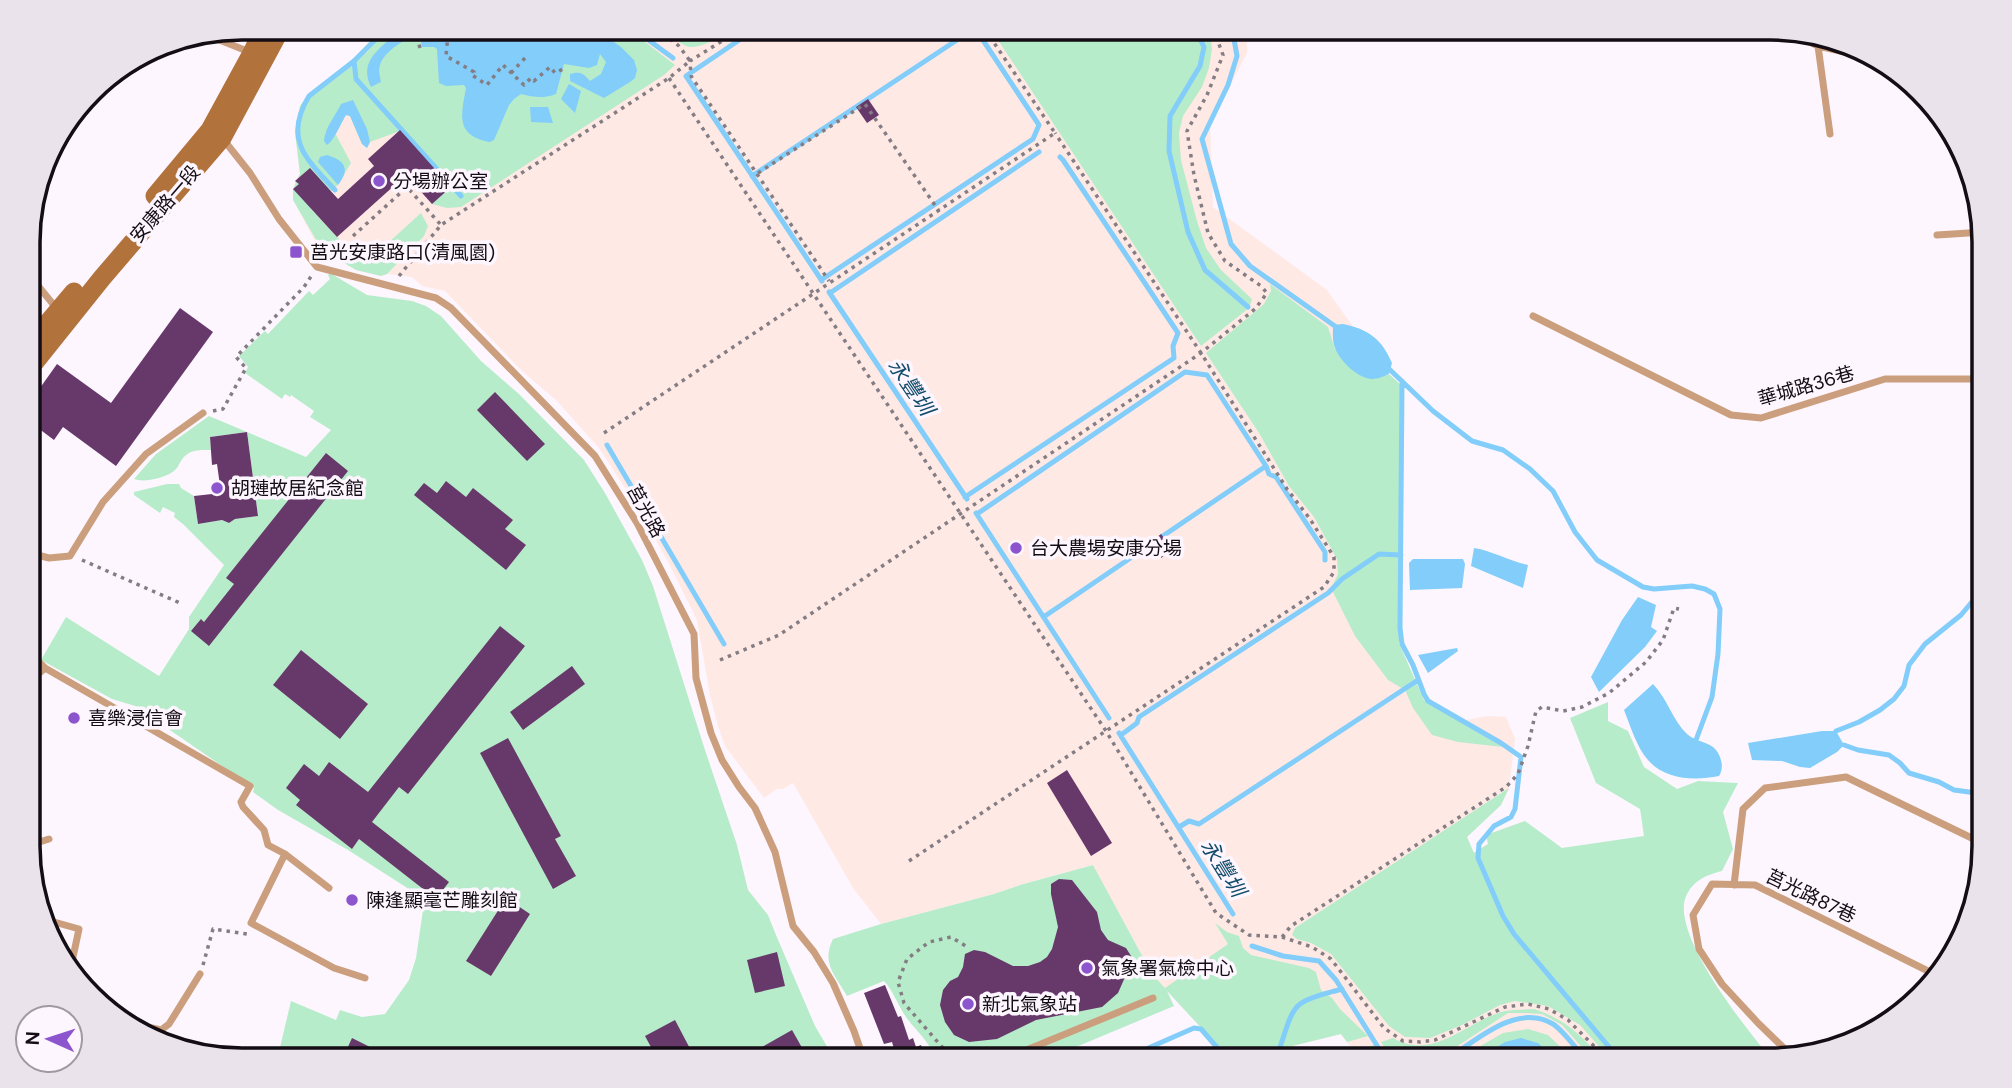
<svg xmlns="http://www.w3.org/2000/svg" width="2012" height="1088" font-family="'DM Sans','Noto Sans TC',sans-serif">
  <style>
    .education { fill: #ffe9e5 }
    .green { fill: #b7eccb }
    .water { fill: #82cdf9 }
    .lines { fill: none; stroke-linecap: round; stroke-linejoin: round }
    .stream { stroke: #82cdf9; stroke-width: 5 }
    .building { fill: #67396b }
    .path { stroke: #847d84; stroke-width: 3.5; stroke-dasharray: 3.5 5; stroke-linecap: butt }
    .service { stroke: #cb9f7d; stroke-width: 7 }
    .secondary { stroke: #b2723c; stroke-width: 19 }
    .poi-dot { fill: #8c55cd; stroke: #fdf6fe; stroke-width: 2.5 }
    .labels { text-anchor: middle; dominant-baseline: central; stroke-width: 7; stroke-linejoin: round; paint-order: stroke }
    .poi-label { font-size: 19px; fill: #140d14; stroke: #fdf6fe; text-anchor: start }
    .street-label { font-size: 19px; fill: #140d14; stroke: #fdf6fe }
    .water-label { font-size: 21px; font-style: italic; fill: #124c6a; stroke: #fdf6fe }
    .rim { fill: none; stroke: #140d14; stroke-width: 3.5 }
  </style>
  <rect width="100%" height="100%" fill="#fdf6fe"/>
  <path class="education" d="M382,28H1247V53L1210,124L1213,207L1327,290L1390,379L1392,612L1413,705L1452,723L1487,716L1506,717L1515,739L1509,788L1501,805L1467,837L1473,853L1488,844L1486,835L1525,821L1561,848L1577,846L1753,1060H1360L1341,1034L1264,1053L1254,1060H1231L1152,974L1092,865L1020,885L994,894L881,924L853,888L793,783L783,789H777L764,798L725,746L718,726L710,695L697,620L667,560L636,505L599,448L556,400L522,371L445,291L422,286L412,277L387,274L381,276L356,270L318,247L293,200L295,181L300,174L295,132L300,106L308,95L352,60Z"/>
  <path class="green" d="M389,28H627L675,65L664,75L461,207L447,208L432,204L400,131L370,142L367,148L362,144L350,116L346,115L335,133L351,163L338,185L311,209L337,237L367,262L421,213L428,226L424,236L387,274L381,276L356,270L322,250L293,200V189L300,174L295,132L300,106L308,95L349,63L351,66L367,52Z
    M663,28H735C724,35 699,51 686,46C678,43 670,33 663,28Z
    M990,28H1201L1211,41L1212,49L1209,68L1202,87L1183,116L1179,133L1181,160L1197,221L1206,248L1221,270L1252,299L1249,308L1201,346Z
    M330,273L367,295L412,301L426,306L441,316L481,361L519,394L584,460L605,493L642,560L653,586L704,747L737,845L748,890L768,915L776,935L815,1026L835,1060H277L291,1001L336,1020L340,1010L362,1017L385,1014L409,980L416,958L423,910L412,891L348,850L278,810L253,792L254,788L135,706L112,699L41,660L66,617L159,676L189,629V617L224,565L183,524L174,517L175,513L163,507L160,513L134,495V492L167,484H179L181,488L194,496L198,524L222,520L229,523L235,519L258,516L247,432L210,437L211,450C202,450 192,449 185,456C181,459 179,466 176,469C168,478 144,483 134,479L156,454L209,416L306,457L331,430L310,417L314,411L291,395L290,397L285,394L282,399L245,373L248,367L239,356L265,331L268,334L309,291L313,295L330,279L328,275Z
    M1270,284L1328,327L1335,349L1374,379L1389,374L1400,384L1399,643L1424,700L1503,747L1458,742L1432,735L1413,708L1405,690L1388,680L1355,636L1331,588L1338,574L1337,559L1314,517L1289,486L1259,433L1206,353L1264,304L1271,291Z
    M1608,702V721L1628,731L1644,767L1677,789L1698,781L1738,783L1723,812L1733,849L1722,871C1707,875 1695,879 1687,894C1667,931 1746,1028 1769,1056L1774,1060H1611L1580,1025L1548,1006L1515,1001L1500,1005L1462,1025L1430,1038L1405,1037L1389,1026L1331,954L1311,943L1297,939L1292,935L1295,928L1509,788L1501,805L1467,837L1474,853L1488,844L1486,835L1525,821L1562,848L1644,836L1640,809L1596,783L1570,718Z
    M1093,865L1152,974L1165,988L1228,944L1215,923L1227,932L1239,936L1243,948L1251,955L1309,968L1316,972L1321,990L1332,998L1340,1009L1368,1036L1347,1042L1341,1034L1264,1053L1254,1060H1231L1167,991L1174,1006L1045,1060H935C930,1040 915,1031 904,1014C897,1003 893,991 884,981L847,996C835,975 821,963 833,939L881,924L994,894L1020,885Z
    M1534,1009C1565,1019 1581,1035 1603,1060H1593L1562,1025L1542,1014L1526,1013H1508L1436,1060H1392L1381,1042L1393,1038C1433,1061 1465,1023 1501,1012C1511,1009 1523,1010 1534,1009Z
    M1528,1029L1548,1035L1574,1060H1456L1503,1033Z
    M1374,1045L1382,1060H1350L1348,1052Z"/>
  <path class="water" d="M401,28H594L621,47L634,60L637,70L635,78L630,82L604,98L570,81V74C581,71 583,73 590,81L601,74L606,62L600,54L597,65L589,68L564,64L556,94C543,99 534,97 521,94L514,99L509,105L494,140L490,142C455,136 461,115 466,88L464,85L446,86L439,83L437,49L434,47H422L419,33C407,38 384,51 380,65C378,70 380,76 381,82L371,87C357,59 384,47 401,28Z
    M569,84L581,91L575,113L561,99Z
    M353,100L367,129L370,142L367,148L362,144L350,116L346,115C341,123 334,141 327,145L324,141C325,127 335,117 341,104Z
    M530,107H548L553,123L531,122Z
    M327,155C346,161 350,169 338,185L318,162L320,157Z
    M1343,324C1368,329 1382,339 1392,363L1389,374C1384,376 1378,379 1373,379C1358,379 1340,361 1335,348C1332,340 1333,333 1333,325Z
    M1474,548C1493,551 1509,561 1528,565L1523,588L1471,566Z
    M1413,559H1463L1465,564L1462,588L1410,590L1409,563Z
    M1638,597L1656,605L1651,627L1657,631L1645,647L1599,692L1591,677L1622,620Z
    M1457,648L1458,651L1428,673L1418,655Z
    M1653,684C1667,698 1673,721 1687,734C1696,742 1710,742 1716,750C1722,758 1724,768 1719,776C1695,781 1665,780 1648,760C1637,748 1630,725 1624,710Z
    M1822,731H1836L1844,745L1837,752L1810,768L1800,767L1782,761L1752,760L1748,743Z
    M1521,1038L1538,1043L1557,1060H1476L1505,1042Z"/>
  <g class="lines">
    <path class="stream" d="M632,28L673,58
      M757,28L686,76L822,281
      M1182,28L1200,39L1204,47L1200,66L1170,116L1169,151L1188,232L1205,270L1248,307
      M1232,28L1237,56L1228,85L1202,139L1231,244L1250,266L1339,329
      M354,61L356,79L461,196
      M752,176L975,28
      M335,190C306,159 283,139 309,96L354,61L387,28
      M821,280L1033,139L1039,125L975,28
      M829,292L967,499
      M830,293L1039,152
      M1385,365L1433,411L1472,441L1503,450L1530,469L1553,491L1575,532L1597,560L1643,587L1654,589L1692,586L1705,589L1714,594L1720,609L1718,654L1712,697L1696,740
      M1402,381L1400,628L1402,644L1413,665L1424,694L1428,701L1501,743L1521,757L1515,809L1511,817L1494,826L1479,844L1478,858L1503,916L1514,934L1620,1060
      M607,445L724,644
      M1266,466L1269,474L1276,477L1325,552V560
      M965,497L1174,358L1173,346L1178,333L1063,160L1060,157
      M976,513L1109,718
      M977,514L1185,372L1207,375L1266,466L1045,616
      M1836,731L1859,722L1880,710L1894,699L1904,686L1909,665L1925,644L1961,615L1981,591H1984
      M1119,733L1233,914
      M1121,735L1137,723L1139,717L1328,593L1342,579L1379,554L1401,555
      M1844,745L1858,750L1889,755L1900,763L1909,773L1939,782L1954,790L1984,794
      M1179,827L1189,821L1199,824L1418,680
      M1252,946L1283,956L1319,961L1336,980L1386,1060
      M1121,1060L1194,1028L1201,1029L1228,1060
      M1274,1060C1284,1045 1286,1015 1300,1004C1311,996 1329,993 1342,989
      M1446,1060C1475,1041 1517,1002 1553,1024C1562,1029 1578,1051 1586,1060"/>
  </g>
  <path class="building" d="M868,99L879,115L867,123L856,107Z
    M400,130L451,187L432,204L406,175L337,237L293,189L299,184L295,181L310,168L338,199L374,166L368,159Z
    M180,308L213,332L116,466L63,427L54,440L30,422V402L57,364L111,403Z
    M495,392L545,444L527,461L477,410Z
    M247,432L258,516L235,519L229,523L222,520L198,524L194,496L221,493L217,464L212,465L210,437Z
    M326,453L348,471L209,646L191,631L201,619L204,622L234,584L226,578Z
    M446,481L466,497L473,488L513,520L505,529L526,545L506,570L414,495L424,483L437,493Z
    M1161,534L1173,550L1161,558L1150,543Z
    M500,626L525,646L408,794L399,787L372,822L449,882L436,899L359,839L352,849L296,805L300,800L286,788L304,764L319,776L329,762L368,792Z
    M301,650L368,704L340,739L273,685Z
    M572,666L585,684L523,730L510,712Z
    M508,738L561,836L555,839L576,876L553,889L480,753Z
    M1067,770L1112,843L1091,856L1047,783Z
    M1059,879L1072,880L1097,912L1101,930L1108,940L1126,948L1133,959L1118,993L1102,1007L1036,1020L997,1039L969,1042L954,1035L945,1022L940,1005L943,990L950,981L958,977L963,967L965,954L974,950L985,952L1013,966H1028L1040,962L1047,957L1052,949L1058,927L1051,894V884Z
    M506,898L530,914L491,976L466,961Z
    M777,952L785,986L755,993L747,960Z
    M885,985L898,1017L901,1016L909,1040L913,1038L916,1047L921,1045L926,1060H884V1056L895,1052L892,1042L884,1044L864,993Z
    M675,1020L696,1060H658L645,1036Z
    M792,1030L809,1060H739Z
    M352,1038L376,1050L372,1060H342Z"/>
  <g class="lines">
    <path class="path" d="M743,28L690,61L691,76L829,281
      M448,34L454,28
      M420,48L417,37C428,34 437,37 448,34L446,56L474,72L472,75L487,85L503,65L524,85L531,78L534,81L550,67L555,73L565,68
      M511,73L525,58L523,56
      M669,78L1106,731L1216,913L1249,935L1282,937L1312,947L1331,959L1384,1028L1403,1041L1420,1042L1435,1040L1505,1007L1528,1004L1549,1009L1568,1020L1608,1060
      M758,173L865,104L939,211
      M353,236L407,187L441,225
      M399,276L441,225L669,78L690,61L679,46L657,28
      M213,411L223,409L246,368L236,357L304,287L312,275
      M604,433L1055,133L984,28
      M82,560L180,603
      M720,660L779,635L1201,353L1255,309L1267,293L1261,286L1225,261L1208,233L1194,175L1187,131L1207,95L1223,55L1213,28
      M909,861L1324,587L1334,572V557L1310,519L1287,489L1201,353L1055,133
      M1282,937L1291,926L1506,787L1518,774L1528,746L1536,711L1542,707L1563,711L1582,707L1609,693L1646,662L1663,640L1674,608L1679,609
      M203,965L213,929L247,934
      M965,1060L963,1056L942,1047L904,1003L898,982L907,959L929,942L951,937L969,948"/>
    <path class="service" d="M1598,28L1602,31
      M207,35L252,53
      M1796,35L1818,46L1830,134
      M1818,46L1880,60
      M223,139L250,173L279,219L317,267L436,298L451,308L595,456L637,523L694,634L696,678L711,733L722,760L739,787L755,808L775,852L793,926L814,952L833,983L854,1031L864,1060
      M1937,235L1984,232
      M30,276L57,309
      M1533,316L1731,415L1761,418L1885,379H1984
      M30,553L49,558L70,556L103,502L146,454L203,413
      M30,653L45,668L250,786L241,802L243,807L264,830L268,845L285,854L329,888
      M30,681L45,668
      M30,845L49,839
      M285,854L251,923L334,968L365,978
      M1734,885L1743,809L1765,788L1846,777L1984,844
      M47,920L79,929L70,971
      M125,1022L161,1030L169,1024L200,974
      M1793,1057L1758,1023L1722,984L1699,949L1693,915L1712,884L1755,885L1934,974
      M1002,1060L1153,998"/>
    <path class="secondary" d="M155,196L210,130L252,53L264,28
      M30,344L74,292
      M30,368L102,278L222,138L281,28"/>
  </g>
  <g class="poi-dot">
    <circle cx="379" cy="181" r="7"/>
    <rect x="289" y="245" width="14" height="14" rx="3.5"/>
    <circle cx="217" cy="488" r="7"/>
    <circle cx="1016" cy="548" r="7"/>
    <circle cx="74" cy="718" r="7"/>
    <circle cx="352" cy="900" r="7"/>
    <circle cx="1087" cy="968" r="7"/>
    <circle cx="968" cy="1004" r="7"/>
  </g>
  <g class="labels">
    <g class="poi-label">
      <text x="393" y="181">分場辦公室</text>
      <text x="310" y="252">莒光安康路口(清風園)</text>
      <text x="231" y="488">胡璉故居紀念館</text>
      <text x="1030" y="548">台大農場安康分場</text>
      <text x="88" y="718">喜樂浸信會</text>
      <text x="366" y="900">陳逢顯毫芒雕刻館</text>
      <text x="1101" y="968">氣象署氣檢中心</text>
      <text x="982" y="1004">新北氣象站</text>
    </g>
    <g class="street-label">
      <text transform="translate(165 204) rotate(-49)">安康路一段</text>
      <text transform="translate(1806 386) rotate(-16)">華城路36巷</text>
      <text transform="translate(646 511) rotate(61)">莒光路</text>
      <text transform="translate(1811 896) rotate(26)">莒光路87巷</text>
    </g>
    <g class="water-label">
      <text transform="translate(911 387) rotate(56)">永豐圳</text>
      <text transform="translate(1223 868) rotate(58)">永豐圳</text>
    </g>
  </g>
  <path d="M0 0H2012V1088H0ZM242 40H1770A202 202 0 0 1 1972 242V846A202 202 0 0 1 1770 1048H242A202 202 0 0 1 40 846V242A202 202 0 0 1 242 40Z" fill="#eae3eb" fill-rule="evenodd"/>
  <path class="rim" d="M242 40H1770A202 202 0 0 1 1972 242V846A202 202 0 0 1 1770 1048H242A202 202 0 0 1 40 846V242A202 202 0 0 1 242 40Z"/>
  <g transform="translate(49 1039) rotate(273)"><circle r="33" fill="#fdf6fe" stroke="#a099a0" stroke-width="2"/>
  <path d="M0-5L12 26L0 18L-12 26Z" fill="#8c55cd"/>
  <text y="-10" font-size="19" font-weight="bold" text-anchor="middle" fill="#140d14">N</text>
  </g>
</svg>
